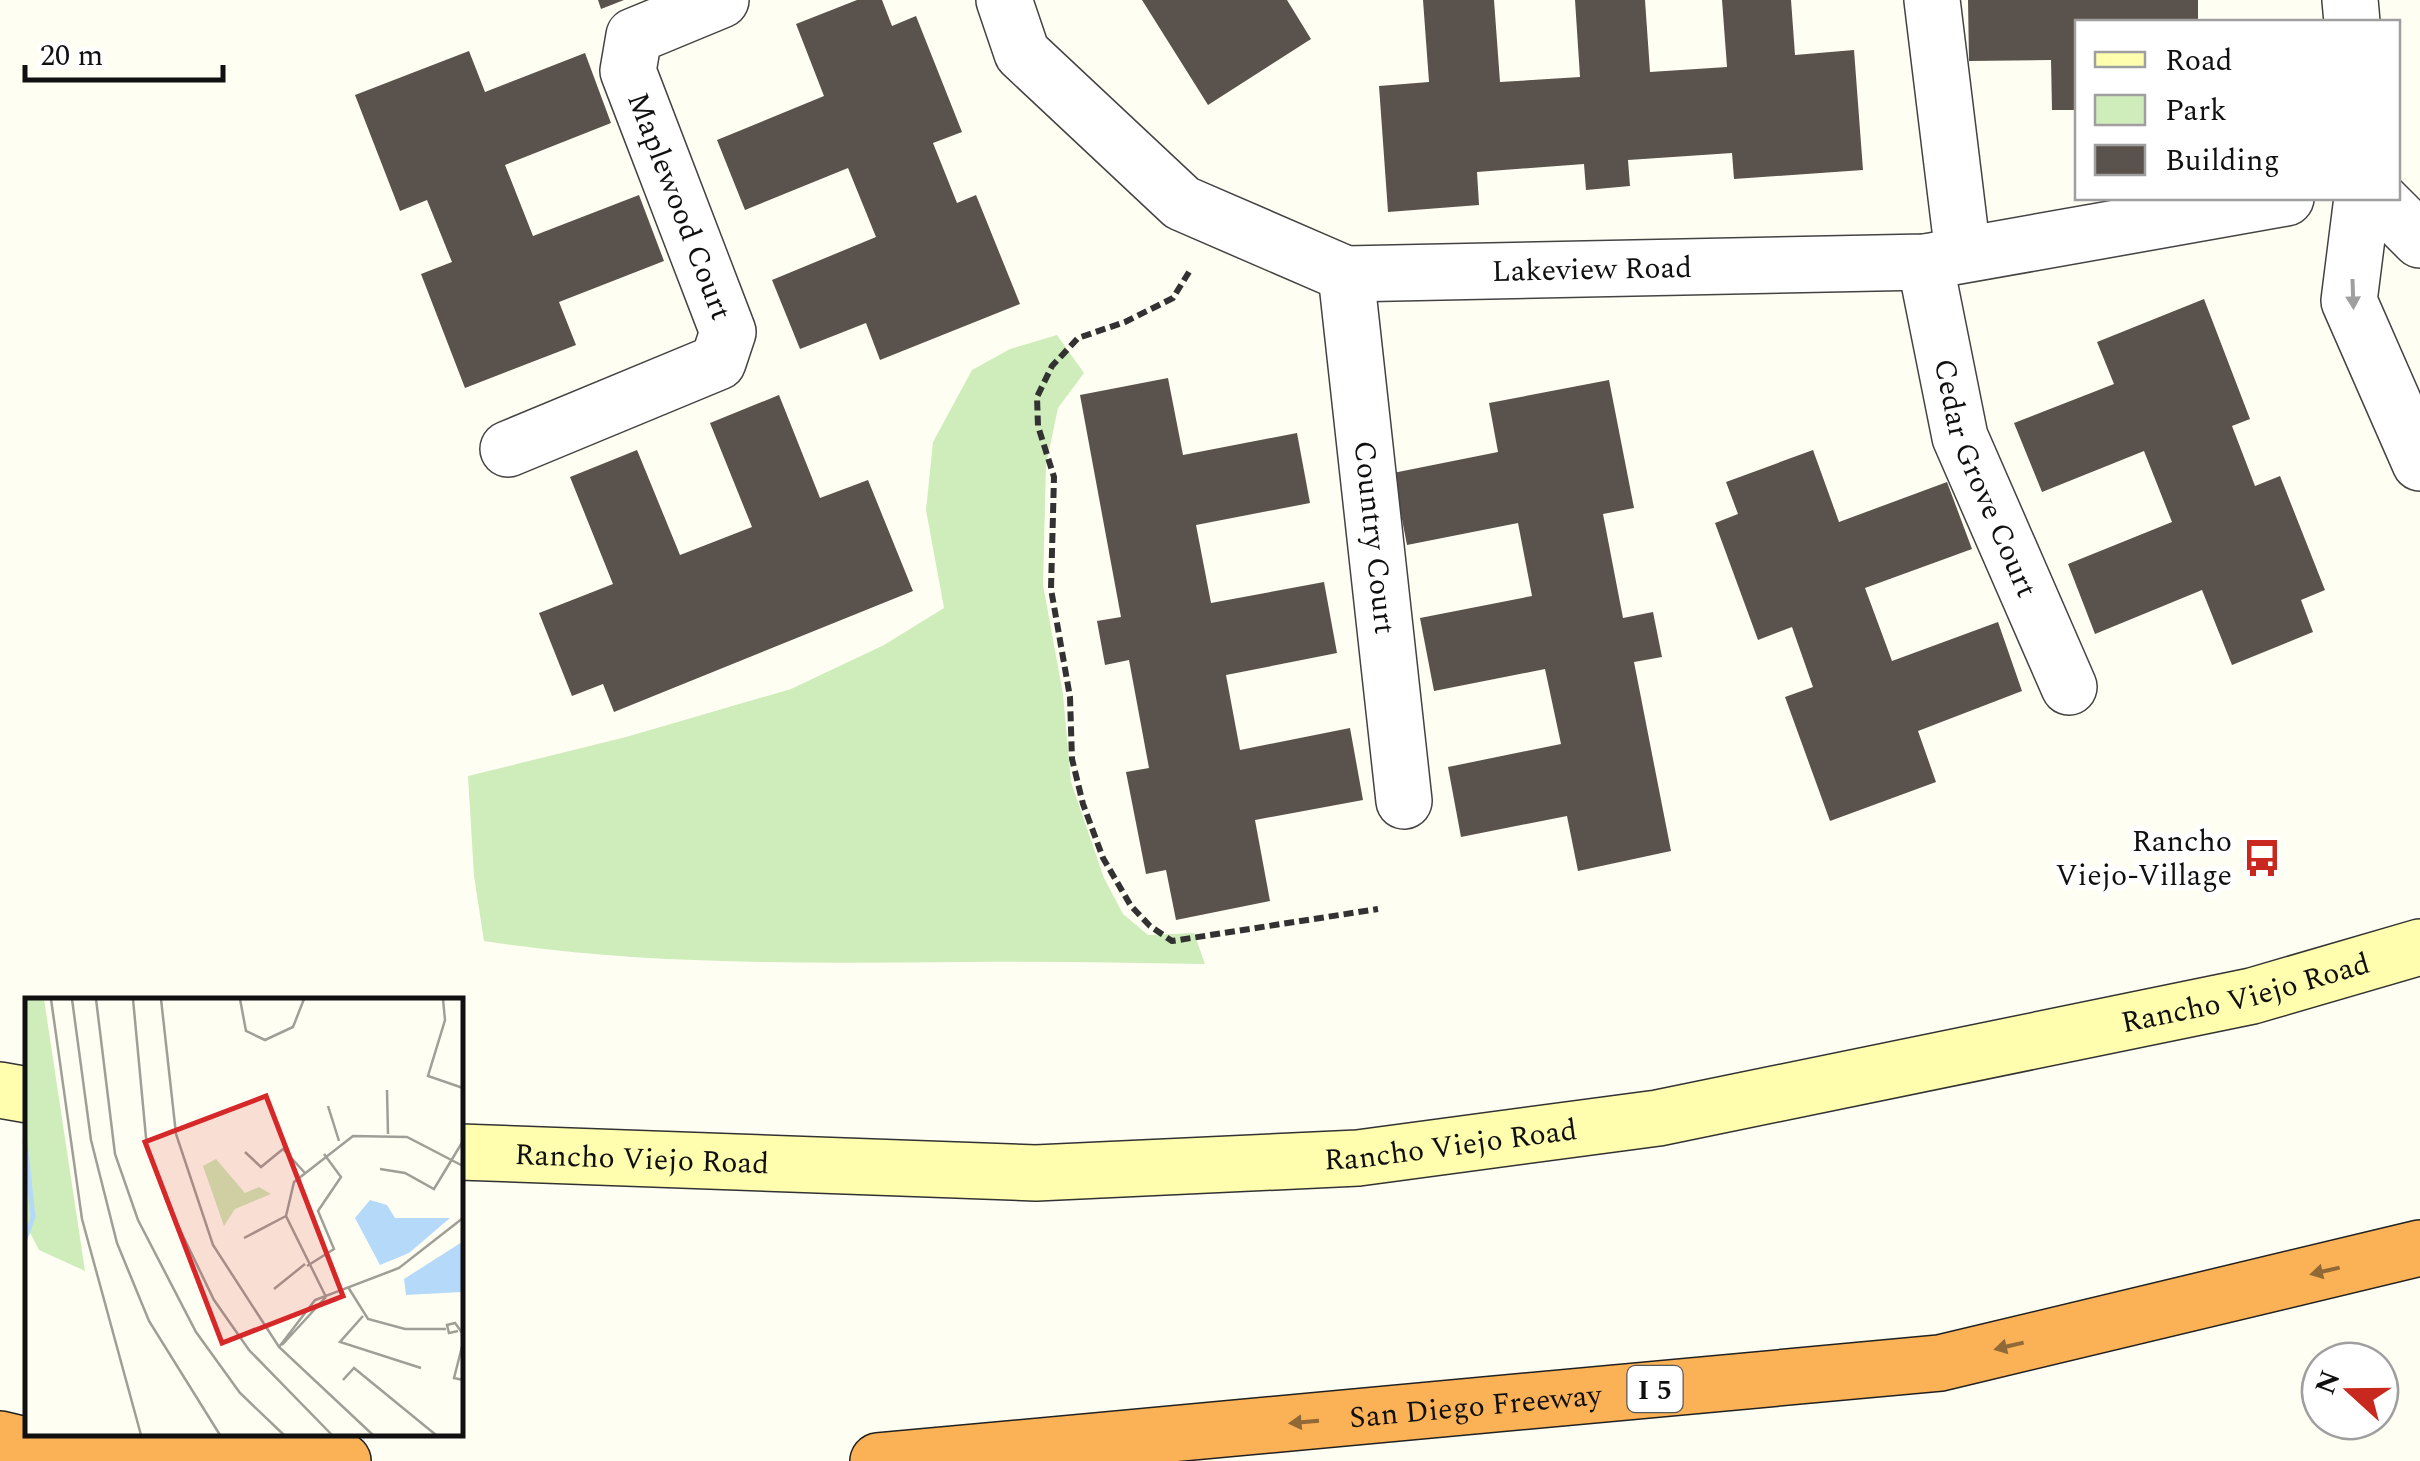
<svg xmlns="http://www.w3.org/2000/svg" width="2420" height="1461" viewBox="0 0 2420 1461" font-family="Spectral,serif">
<rect width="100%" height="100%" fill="#fffef3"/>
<path fill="#cfedba" d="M1057 335 1084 373 1058 408 1046 465 1043 585 1063 694 1071 782 1104 878 1123 914 1148 935 1194 933 1205 964C1126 963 1048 961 969 962 807 963 644 966 484 941L474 876 468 776 626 737 791 689 884 645 944 608 926 510 933 442 972 370 1010 349Z"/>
<path fill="#5a524c" d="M598 0H624L601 9Z
M857 0H882L892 26 916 16 962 132 933 143 957 203 976 195 1020 304 880 360 866 323 800 349 772 280 876 237 848 168 745 210 717 140 824 96 796 24Z
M1142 0H1287L1311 39 1208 105Z
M1423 0H1494L1500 82 1580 77 1575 0H1645L1650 72 1727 67 1722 0H1791L1795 55 1854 50 1863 170 1734 179 1732 153 1628 160 1630 186 1586 190 1584 164 1477 172 1479 205 1388 212 1379 86 1429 82Z
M1968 0H2198V22H2078V110H2052L2051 60 1969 61Z
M469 51 485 92 585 53 611 123 505 165 533 236 639 195 664 261 559 302 576 345 465 388 421 274 452 262 427 200 400 211 355 95Z
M2204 299 2250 419 2232 426 2255 486 2280 476 2325 590 2301 600 2313 632 2232 665 2202 590 2095 634 2068 564 2172 522 2144 451 2042 492 2014 423 2114 384 2097 342Z
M1168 378 1183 455 1297 433 1310 503 1196 525 1211 603 1324 582 1337 653 1226 675 1240 750 1350 728 1363 800 1255 820 1270 901 1176 920 1166 870 1146 874 1126 772 1149 768 1129 660 1105 665 1097 621 1121 617 1080 395Z
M1609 380 1634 508 1603 514 1623 618 1653 612 1662 657 1634 662 1671 851 1578 871 1567 816 1461 837 1448 767 1561 744 1545 669 1434 691 1420 618 1532 596 1518 523 1407 545 1393 473 1498 452 1489 403Z
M779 395 820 498 868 480 913 591 614 712 603 684 572 696 539 613 613 584 570 477 637 450 680 555 752 527 710 423Z
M1813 450 1839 522 1947 482 1972 549 1865 588 1892 661 1998 622 2022 691 1918 731 1936 782 1830 821 1785 697 1813 687 1792 627 1758 640 1715 523 1738 514 1726 482Z"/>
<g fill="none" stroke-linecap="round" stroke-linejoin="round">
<g stroke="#434343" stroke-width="58">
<g id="minor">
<path id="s1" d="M1004 0 1022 53 1182 203 1346 274 1925 262 2286 198"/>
<path d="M1932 0 1963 254"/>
<path id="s2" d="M1925 262 1960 437 2069 687"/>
<path id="s3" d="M1346 274 1404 801"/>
<path d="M508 449 718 362 728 332 628 71 634 36 721 0"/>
</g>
</g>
<g stroke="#434343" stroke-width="58">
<path id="tertiary" d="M2350 0 2352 22
M2362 198 2349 301 2420 463
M2378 198 2420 240"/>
</g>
<g stroke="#323232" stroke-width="58">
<g id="secondary">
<path d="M0 1090 28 1095"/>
<path id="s4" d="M460 1152 1036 1173 1358 1158 1658 1118 2252 996 2420 947"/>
</g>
</g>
<g stroke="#212121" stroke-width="58">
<g id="motorway">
<path d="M0 1439 67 1455 343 1461"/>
<path id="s5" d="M878 1461 1940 1363 2420 1248"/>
</g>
</g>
<path stroke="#323232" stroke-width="6" stroke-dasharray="10 5" stroke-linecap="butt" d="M1189 272 1173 298 1125 322 1078 338 1052 366 1037 397 1038 426 1054 477 1051 589 1070 697 1072 759 1083 804 1103 858 1131 906 1150 926 1172 941 1378 909"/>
<use href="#minor" stroke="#fff" stroke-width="55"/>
<use href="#tertiary" stroke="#fff" stroke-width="55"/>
<use href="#secondary" stroke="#fffeae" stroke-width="55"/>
<use href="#motorway" stroke="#fbb155" stroke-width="55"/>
</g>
<defs><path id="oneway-solid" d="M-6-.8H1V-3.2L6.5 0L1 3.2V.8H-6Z" transform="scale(2.5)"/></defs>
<use fill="#9f9f9f" href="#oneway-solid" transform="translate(2353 294) rotate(88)"/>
<g fill="#916936">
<use href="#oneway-solid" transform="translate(2325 1271) rotate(167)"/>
<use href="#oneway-solid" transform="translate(2009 1346) rotate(167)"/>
<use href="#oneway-solid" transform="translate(1304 1422) rotate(175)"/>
</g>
<defs>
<g id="bus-bare" transform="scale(3)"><path d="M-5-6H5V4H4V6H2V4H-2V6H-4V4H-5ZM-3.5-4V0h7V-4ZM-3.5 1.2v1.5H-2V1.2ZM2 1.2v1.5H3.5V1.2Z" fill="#c9281f" stroke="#fff" stroke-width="2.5" paint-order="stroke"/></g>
</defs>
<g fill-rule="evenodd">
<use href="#bus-bare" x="2262" y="858"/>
</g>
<g text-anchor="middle" stroke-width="10" stroke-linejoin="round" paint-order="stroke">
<rect fill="#fff" stroke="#585858" stroke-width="2.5" x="1627.5" y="1366" width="55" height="46" rx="8"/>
<g font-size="28" font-weight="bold" fill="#101010">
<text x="1655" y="1399">I 5</text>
</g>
<g font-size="30" fill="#101010" stroke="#fff">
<text transform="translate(680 206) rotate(69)" y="10">Maplewood Court</text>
<text dy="10" stroke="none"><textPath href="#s1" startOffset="700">Lakeview Road</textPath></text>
<text dy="10" stroke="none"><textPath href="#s2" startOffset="225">Cedar Grove Court</textPath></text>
<text dy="10" stroke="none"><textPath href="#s3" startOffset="265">Country Court</textPath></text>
<text dy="10" stroke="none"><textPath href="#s4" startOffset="1802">Rancho Viejo Road</textPath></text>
<text dy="10" stroke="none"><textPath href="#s4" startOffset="992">Rancho Viejo Road</textPath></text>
<text dy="10" stroke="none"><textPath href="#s4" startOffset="182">Rancho Viejo Road</textPath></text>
<text dy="10" stroke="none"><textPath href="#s5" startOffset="600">San Diego Freeway</textPath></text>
</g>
<g font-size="30" fill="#101010" stroke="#fff" text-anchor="end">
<text x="2232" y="851">Rancho<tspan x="2232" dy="34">Viejo-Village</tspan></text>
</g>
</g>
<g transform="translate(25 998)">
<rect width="438" height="438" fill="#fffef3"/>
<path d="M0 1H19L60 273 14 252 0 225Z" fill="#cfedba"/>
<path d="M191 161 220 195 234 189 246 196 210 211 199 228 178 168Z" fill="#cfedba"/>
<path d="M345 202 362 207 370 220H425L384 255 355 267 330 220ZM437 244V294L381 297 379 281Z" fill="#b5d9f9"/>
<path fill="none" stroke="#b5d9f9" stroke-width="5" d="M0 143 8 219 0 241"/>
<path fill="none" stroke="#9f9f98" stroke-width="2.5" d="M26 1 57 221 116 437M47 1 66 142 92 245 124 323 195 437M71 1 90 156 113 222 171 334 215 395 259 437M108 1 122 150 144 209 189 302 224 352 307 437M136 1 151 136 188 247 254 349 348 437M215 1 221 33 240 42 268 29 279 1M418 1 420 22 403 78 438 90M362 92 363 136M303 108 314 143M220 154 236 169 258 151 280 175M355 171 380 175 409 191 438 143M219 240 261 218M282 268 309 251 293 213 316 179 299 156M323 289 343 321 380 331H421M249 291 280 266M301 299 261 218 269 184 328 138 382 139 438 168M338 318 315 344 396 370M433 333 424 335 422 327 430 325 438 336M438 345 429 380 438 382M257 347 301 299M254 349 290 302 374 270 438 220M318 382 329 370 411 437"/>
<path fill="#d62828" fill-opacity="0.15" stroke="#d62828" stroke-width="5" d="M241 98 318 298 197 345 120 144Z"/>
<rect width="438" height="438" fill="none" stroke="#101010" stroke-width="5"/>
</g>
<rect x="2075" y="20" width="325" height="180" fill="#ffffff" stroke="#9f9f9f" stroke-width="2.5"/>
<rect x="2095" y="52" width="50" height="15" fill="#fffeae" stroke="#9f9f9f" stroke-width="2.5"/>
<text x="2165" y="70" font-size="30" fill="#101010">Road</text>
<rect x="2095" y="95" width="50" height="30" fill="#cfedba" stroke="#9f9f9f" stroke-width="2.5"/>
<text x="2165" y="120" font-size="30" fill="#101010">Park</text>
<rect x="2095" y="145" width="50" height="30" fill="#5a524c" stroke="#9f9f9f" stroke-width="2.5"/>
<text x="2165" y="170" font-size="30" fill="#101010">Building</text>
<g transform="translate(2350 1391) rotate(291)"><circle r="48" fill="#ffffff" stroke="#9f9f9f" stroke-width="2.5"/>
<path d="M0-8L18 38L0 25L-18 38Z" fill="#c9281f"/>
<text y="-15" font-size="28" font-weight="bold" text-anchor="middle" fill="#101010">N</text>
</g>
<path d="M25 65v15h198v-15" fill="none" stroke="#101010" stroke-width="5"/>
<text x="40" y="65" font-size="30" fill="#101010" stroke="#ffffff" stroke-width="8" paint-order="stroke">20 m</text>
</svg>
